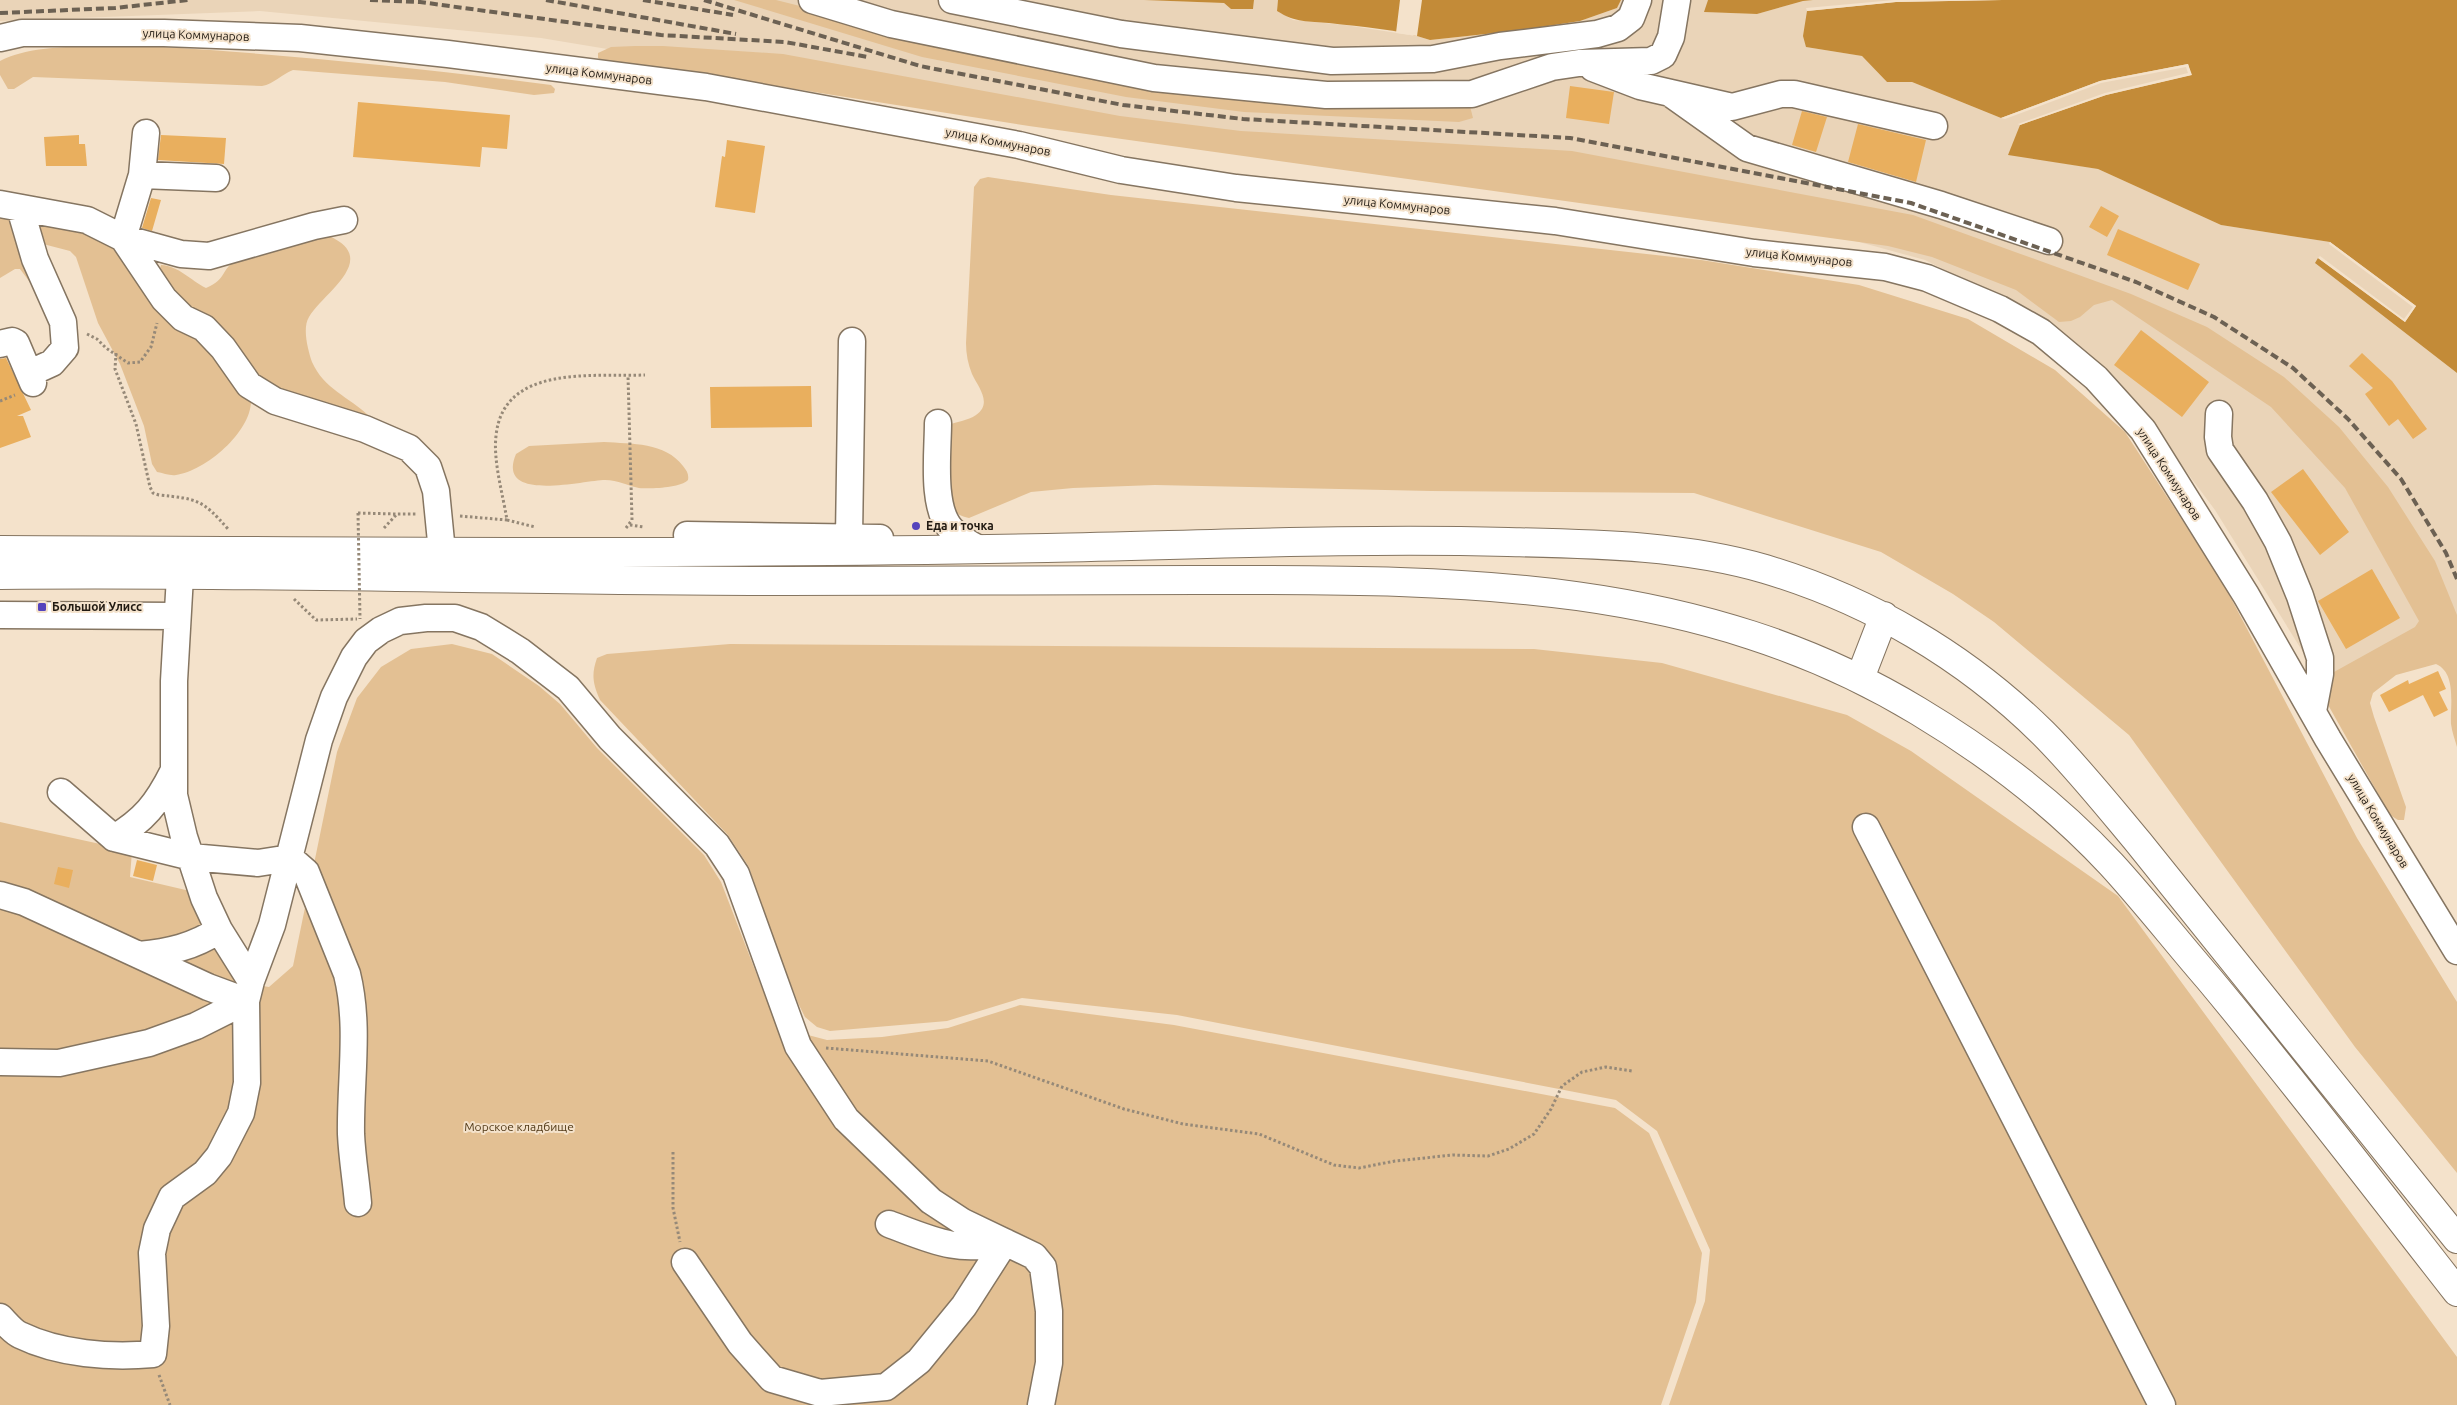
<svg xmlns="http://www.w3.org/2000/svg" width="2457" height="1405" viewBox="0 0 2457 1405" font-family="Ubuntu,sans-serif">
<rect width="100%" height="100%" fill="#f4e2cb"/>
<path fill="#ead4b8" d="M0 0H1144L1224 3 1231 9H1253L1254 0H1278L1277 11 1293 20 1345 25 1417 36 1430 40 1523 30 1580 21 1617 8 1621 0H1708L1705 12 1757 14 1803 1 1813 0H2002L1806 47 1862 56 1887 82H1912L2001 118 2100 81 2188 64 2192 75 2008 154 2098 169 2221 225 2330 242 2416 306 2405 322 2342 277 2315 263 2457 373V644L2324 686 2215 510 2120 383 2048 322 1925 260 1750 212 1148 139 541 38 260 11 0 21Z"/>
<path fill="#e3c093" d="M734 0H776L820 11 887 34 1470 106 1473 118 1459 122 1244 112 1126 97 922 57Z
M635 46H663L783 54 1120 116 1241 131 1572 151 1913 215 2131 294 2207 327 2284 377 2339 427 2388 487 2435 561 2457 615V747C2455 740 2452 732 2451 724 2450 706 2457 673 2436 664L2396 675 2373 693 2370 703 2374 717 2406 807 2404 820H2398L2390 815 2327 703V679L2334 672 2415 627 2419 621 2345 488 2271 407 2112 300 2094 305 2080 317 2071 321 2059 322 2016 290 1932 257 1888 246 1029 126 700 74 604 62 598 58V53L611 47Z
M164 47C293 55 422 68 551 85L555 89 554 93 534 95 445 82 293 70C282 74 274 84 262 86L33 77 14 89H8L0 75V61C40 40 117 48 164 47Z
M988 177 1111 195 1701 260 1859 285 1968 319 2055 370 2125 432 2223 583 2357 838 2457 1002V1173L2355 1047 2129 735 1994 622 1953 594 1881 552 1694 493 1431 491 1155 485 1073 488 1031 492 969 518C958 516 953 511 948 502L947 426C956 421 968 421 976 415 993 403 978 387 972 374 968 364 966 354 966 343L974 187 980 179Z
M0 212 10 216 36 284 32 285 20 269H15L0 278Z
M40 220 104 239 117 245 205 340 251 400C252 431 206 471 176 475 170 476 163 473 157 472L152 464 144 426 120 364 98 323 76 257 70 251 43 244 37 221Z
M329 236C381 259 323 293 309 317 302 328 308 350 312 362 324 389 349 397 369 416L304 401 254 377 188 311 159 272 161 265C179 266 190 280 206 288 228 279 220 269 237 260Z
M604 442C632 444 665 442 683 466 687 471 689 474 688 480 680 488 651 489 639 488 628 486 618 480 605 480 584 480 495 504 516 454L529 446Z
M452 644 492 654 539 686 560 704 597 748 704 855 721 882 772 1014 789 1030 827 1040 882 1037 948 1028 1020 1005 1174 1025 1615 1108 1649 1133 1702 1253 1696 1302 1661 1405H0V822L132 851 130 877 190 891 235 982 269 987 293 966 337 752 357 698 381 667 411 649Z
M730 644 1534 649 1662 663 1847 715 1911 751 2118 896 2457 1357V1405H1669L1705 1301 1710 1250 1657 1131 1616 1100 1177 1015 1022 998 947 1021 830 1031 817 1027 805 1017 798 1003 765 918 749 867 728 835 600 700C593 684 591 675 597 658L607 654Z"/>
<path fill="#c38b38" d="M1144 0H1254L1253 9H1231L1224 3Z
M1278 0H1621L1617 8 1580 21 1523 30 1430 40C1398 29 1362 27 1329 23 1308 21 1296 23 1277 11Z
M1708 0H1813L1803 1 1757 14 1704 12Z
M2002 0H2457V373L2315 263 2318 258 2405 322 2416 306 2330 242 2221 225 2098 169 2008 155 2020 125 2106 95 2191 75 2188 64 2100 81 2001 118 1912 82H1887L1862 56 1806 47 1803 36 1807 11 1896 2Z"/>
<path fill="#f4e2cb" d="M1400 0H1422L1417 36 1396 33Z
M1894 0H2002L1896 2 1807 11 1806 8Z
M2188 64 2192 75 2106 95 2020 125 2018 124 2105 93 2188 73 2186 67 2101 83 2005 119 2001 118 2100 81Z
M2330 242 2416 306 2405 322 2318 258 2320 256 2404 319 2413 307 2329 244Z"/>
<path fill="#e9af5e" d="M1570 86 1614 92 1609 124 1566 118Z
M358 102 510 115 507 149 482 147 480 167 353 157Z
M1802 111 1827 117 1816 152 1792 145Z
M1858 124 1926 140 1916 182 1848 162Z
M79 135V144H85L87 166H46L44 137Z
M161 135 226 138 224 164 158 160Z
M727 140 765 146 755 213 715 207 722 156 725 157Z
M151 198 161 200 152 231 142 228Z
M2101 206 2119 216 2107 237 2089 227Z
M2118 229 2200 264 2188 290 2107 255Z
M2141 330 2209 382 2182 417 2114 365Z
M2362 353 2392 381 2427 429 2413 439 2398 419 2389 426 2365 394 2373 388 2349 366Z
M6 358 31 410 17 416H23L31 437 0 448V359Z
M811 386 812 427 711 428 710 387Z
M2303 469 2349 532 2320 555 2271 492Z
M2372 569 2400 618 2346 649 2318 601Z
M2438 671 2446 689 2439 692 2448 710 2434 717 2423 695 2389 712 2380 695 2408 680 2409 684Z
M137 860 157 865 153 881 133 876Z
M58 867 73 870 69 888 54 884Z"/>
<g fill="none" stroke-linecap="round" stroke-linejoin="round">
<g stroke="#857561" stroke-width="29">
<path id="minor" d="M812 0 891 24 1154 78 1326 95 1472 94 1552 67 1579 63 1651 61 1663 55 1671 37 1677 0
M952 0 1121 34 1332 61 1433 59 1500 46 1597 34 1618 28 1631 18 1638 0
M0 38 22 33H164L300 38 448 54 706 87 1019 145 1121 170 1236 188 1555 221 1754 253 1885 267 1927 278 2000 309 2041 332 2096 378 2143 430 2246 595 2328 739 2457 951
M1593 68 1640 86 1732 107 1781 94H1794L1934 126
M1671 94 1747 148 1941 205 2049 241
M142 175 146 133
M216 178 142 175 123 238 181 254 209 256 314 226 344 220
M0 204 87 220 123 238 164 299 183 318 204 328 223 348 249 385 275 401 365 429 409 448 428 467 436 491 442 552
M20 208 35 259 63 322 65 348 52 363 30 373
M0 344 12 341 16 343 33 383
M2219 414 2218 437 2220 450 2255 501 2278 542 2300 596 2320 658V674L2313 711
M938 423C938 452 931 507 951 529 959 538 969 544 979 549
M687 535 880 538
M849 537 852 341
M180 576 174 681V795L184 837 204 898 219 930 251 981
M0 615 176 616
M61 792 114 838 191 857 258 863 290 858 306 872 347 974C360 1026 350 1081 351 1134 352 1157 356 1180 358 1203
M1866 827 2162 1405
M114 838C144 820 157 804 173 772
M0 895 24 902 208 987 246 1001 251 981 272 925 319 740 334 697 354 657 366 641 381 630 400 621 426 618H455L481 627 520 651 568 688 610 738 717 845 736 874 798 1046 846 1119 931 1201 963 1222 1034 1256 1043 1267 1049 1311V1363L1041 1405
M139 955C169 952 193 947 219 930
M0 1062 59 1063 149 1043 196 1026 246 1001
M685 1262 740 1343 772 1379 820 1393 886 1387 919 1361 964 1306 1005 1242C957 1253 934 1241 889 1224
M0 1317C6 1323 13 1332 20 1335 59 1354 110 1358 153 1354L156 1326 152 1253 157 1229 172 1197 205 1173 219 1156 241 1113 247 1083 246 1001"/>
</g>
<g stroke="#857561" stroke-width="30">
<path id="highway" d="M0 550C349 551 698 555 1047 548 1200 545 1354 538 1508 542 1593 544 1683 545 1765 569 1869 600 1965 656 2043 733 2077 767 2108 806 2139 843L2457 1239
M0 575C261 572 523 581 784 581 922 581 1059 580 1197 580 1448 580 1695 576 1918 711 1988 753 2055 804 2111 864 2145 901 2176 941 2209 979 2294 1081 2375 1187 2457 1292
M1860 678 1884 616"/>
</g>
<path stroke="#968978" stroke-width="3" stroke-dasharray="2.5 2.5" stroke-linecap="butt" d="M87 334 97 339 106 348 128 363 140 362 151 347 157 323
M116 353 115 369 136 424 150 487 153 493 159 495C197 499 202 499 228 529
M0 401 15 395
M358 513 397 514
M460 516 507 520C503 495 493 461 496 436 503 364 593 377 645 375
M507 520 535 527
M630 525 644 527
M384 528 397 514H416
M626 528 632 520 628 376
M294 599 316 620 357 619
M826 1048 988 1061 1124 1109 1183 1124 1259 1134 1334 1165 1359 1168 1395 1161 1453 1155 1488 1156 1509 1149 1534 1134 1551 1109 1562 1086 1582 1072 1606 1067 1632 1071
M673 1152V1208L680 1242
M159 1375 170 1405"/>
<use href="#minor" stroke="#fff" stroke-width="26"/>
<use href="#highway" stroke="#fff" stroke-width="28"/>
<path stroke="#6c6153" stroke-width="4" stroke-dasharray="8 4" stroke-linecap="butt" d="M370 0 420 2 661 35 785 42 868 57
M546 0 736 34
M643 0 733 15
M704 0 920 66 1123 105 1243 119 1570 138 1911 203 2136 282 2214 317 2293 368 2348 419 2401 479 2446 553 2457 579
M0 13 115 8 188 0"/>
<path stroke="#968978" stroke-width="3" stroke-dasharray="2.5 2.5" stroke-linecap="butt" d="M358 513 360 619"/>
</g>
<g fill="#5544bc" stroke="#f4e2cb" stroke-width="2">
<circle cx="916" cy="526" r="5"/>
<rect x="37" y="602" width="10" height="10" rx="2.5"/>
</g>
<g text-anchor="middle" stroke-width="4" stroke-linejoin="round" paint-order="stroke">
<g font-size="12" fill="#211a12" stroke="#f4e2cb">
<text transform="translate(196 35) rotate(2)" y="4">улица Коммунаров</text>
<text transform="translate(599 74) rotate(7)" y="4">улица Коммунаров</text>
<text transform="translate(998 142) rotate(11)" y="4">улица Коммунаров</text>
<text transform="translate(1397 205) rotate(6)" y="4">улица Коммунаров</text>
<text transform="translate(1799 257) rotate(6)" y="4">улица Коммунаров</text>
<text transform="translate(2169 474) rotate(57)" y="4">улица Коммунаров</text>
<text transform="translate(2378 821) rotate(59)" y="4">улица Коммунаров</text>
</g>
<g font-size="12" font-weight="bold" fill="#211a12" stroke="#f4e2cb" text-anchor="start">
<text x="926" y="530">Еда и точка</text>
<text x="52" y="611">Большой Улисс</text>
</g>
<g font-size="12" fill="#513917" stroke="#f4e2cb">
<text x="519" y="1131">Морское кладбище</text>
</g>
</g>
</svg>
